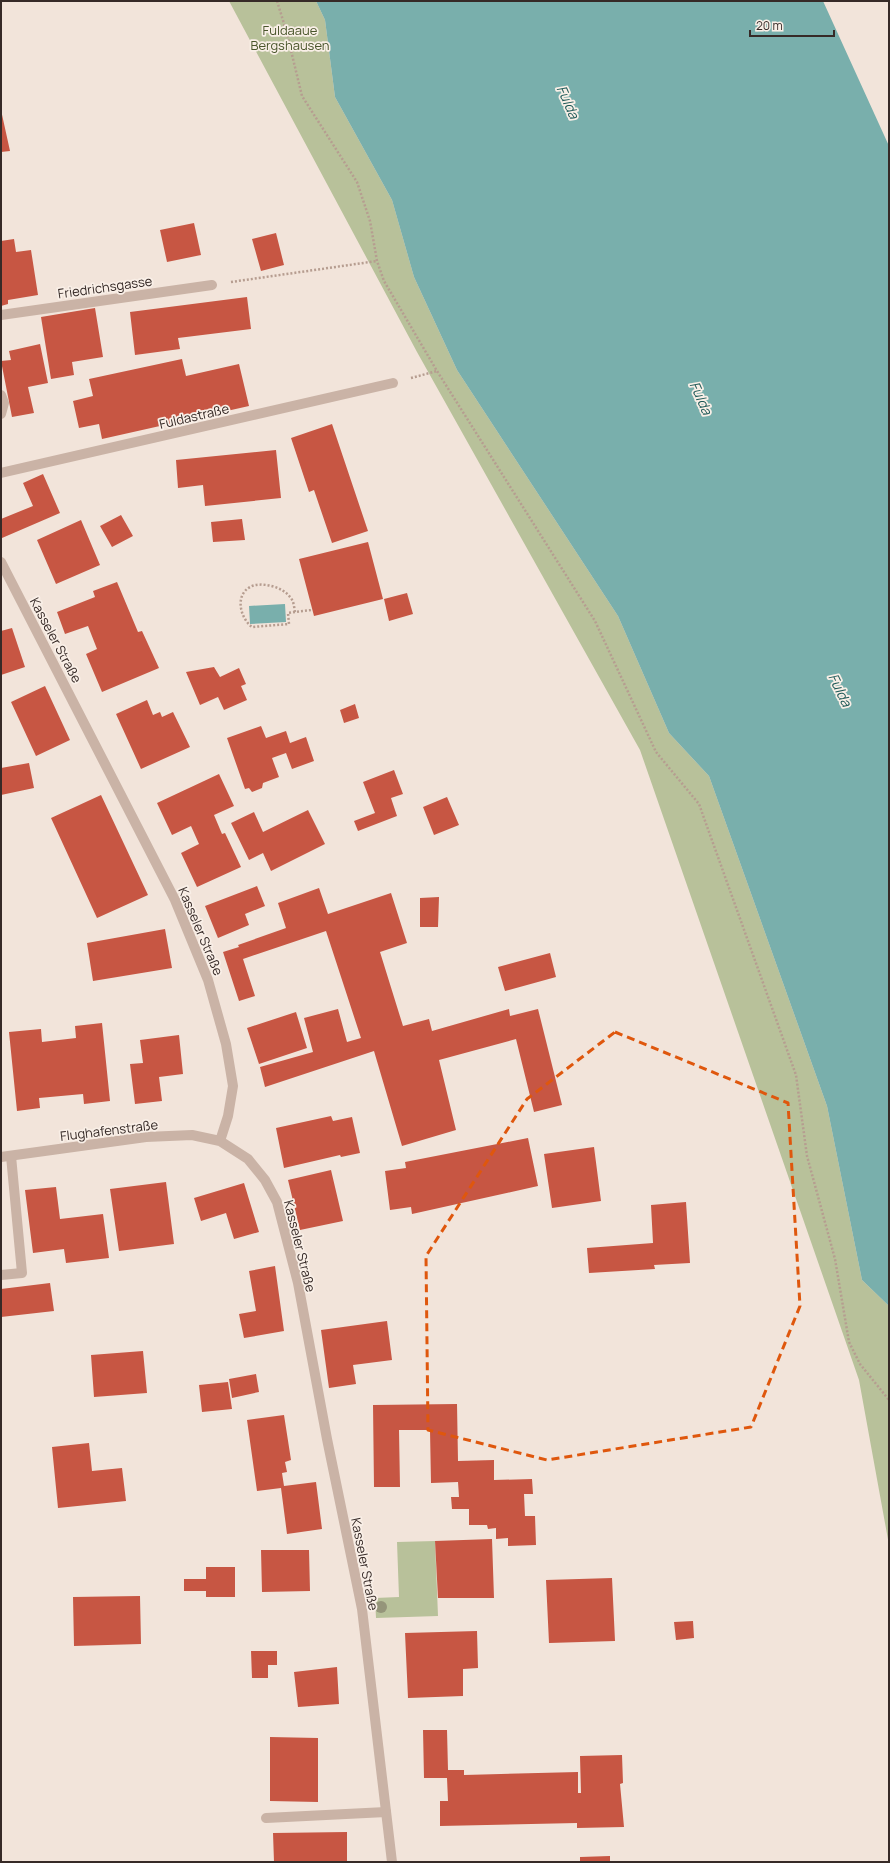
<svg xmlns="http://www.w3.org/2000/svg" width="890" height="1863" viewBox="0 0 890 1863" font-family="Manrope,sans-serif">
<rect width="100%" height="100%" fill="#f2e4da"/>
<path fill="#b8c19a" d="M229 1H316L325 20 335 97 392 200 414 277 457 370 618 616 669 733 709 776 827 1106 862 1280 889 1306V1545L859 1380 640 750 417 352Z
M435 1541 438 1616 376 1618 375 1598 399 1597 397 1542Z"/>
<path fill="#79afac" d="M316 1H823L889 146V1306L862 1280 827 1106 709 776 669 733 618 616 457 370 414 277 392 200 335 97 325 20Z
M285 604 286 622 250 624 249 606Z"/>
<path fill="#c75643" d="M1 110 10 151 1 152Z
M194 223 201 255 167 262 160 230Z
M276 233 284 265 261 271 252 239Z
M14 239 16 252 31 250 38 295 8 300V304L1 306V241Z
M247 297 251 329 178 338 180 349 135 355 130 312Z
M95 308 103 357 72 362 74 375 51 379 41 317Z
M40 344 48 383 28 387 34 413 12 417 1 361 11 360 9 351Z
M182 359 186 376 239 364 249 406 102 439 99 424 79 428 73 401 93 396 89 379Z
M332 424 368 531 332 543 314 490 309 492 291 438Z
M276 450 281 498 205 506 203 485 178 488 176 460Z
M43 474 60 513 2 538 1 519 33 506 23 483Z
M121 515 133 536 112 547 100 526Z
M242 519 245 540 213 542 211 522Z
M81 520 100 565 56 584 37 540Z
M368 542 383 599 314 616 299 559Z
M117 582 138 632 142 631 159 668 102 692 86 654 97 649 88 626 65 634 57 612 95 597 93 591Z
M407 593 413 614 389 621 384 599Z
M12 628 25 667 1 675V631Z
M214 667 220 677 239 668 246 684 241 686 247 700 224 710 218 697 200 705 186 672Z
M45 686 70 740 36 756 11 702Z
M147 700 153 715 160 712 162 717 173 712 190 747 141 769 116 714Z
M355 704 359 718 344 723 340 710Z
M261 726 266 738 286 731 290 743 306 737 314 761 292 769 286 753 272 758 279 777 263 783 262 788 252 792 249 788 245 789 227 738Z
M29 763 34 788 1 795V768Z
M394 770 403 794 391 798 397 816 358 831 354 821 375 813 363 782Z
M219 774 234 806 214 815 222 834 225 833 241 867 197 887 181 853 199 844 191 826 172 835 157 803Z
M101 795 148 895 97 918 51 818Z
M447 797 459 825 434 835 423 807Z
M308 810 325 844 271 871 263 853 249 860 231 823 254 812 263 832Z
M257 886 265 906 245 914 249 925 218 938 205 906Z
M319 888 328 914 391 893 407 943 380 952 403 1026 429 1019 432 1031 509 1009 510 1016 538 1009 562 1105 534 1112 516 1039 439 1060 456 1130 402 1146 374 1051 265 1087 260 1067 313 1052 304 1018 338 1009 347 1042 361 1038 326 931 243 959 255 996 239 1001 223 952 239 947 238 945 286 928 278 903Z
M439 897 438 927H420V898Z
M165 929 172 968 93 981 87 943Z
M550 953 556 977 505 991 498 967Z
M296 1012 307 1048 259 1064 247 1028Z
M102 1023 110 1101 84 1104 83 1094 39 1098 40 1108 17 1111 9 1032 41 1029 42 1042 76 1038 75 1026Z
M179 1035 183 1074 159 1077 162 1101 135 1104 130 1064 143 1063 140 1040Z
M331 1116 333 1121 352 1117 360 1153 341 1157 340 1155 284 1168 276 1128Z
M528 1138 538 1186 412 1214 411 1207 390 1210 385 1171 406 1168 405 1162Z
M594 1147 601 1201 552 1208 544 1154Z
M331 1170 343 1221 300 1230 288 1180Z
M166 1182 174 1244 119 1251 110 1189Z
M244 1183 259 1232 234 1239 226 1213 201 1221 194 1198Z
M56 1187 60 1219 103 1214 109 1258 66 1263 64 1249 33 1253 25 1190Z
M686 1202 690 1263 654 1265 655 1269 589 1273 587 1248 653 1243 651 1205Z
M275 1266 284 1331 244 1338 239 1314 256 1311 249 1271Z
M50 1283 54 1311 1 1317V1289Z
M387 1321 392 1360 353 1365 356 1384 329 1388 321 1330Z
M143 1351 147 1393 94 1397 91 1355Z
M256 1374 259 1392 232 1398 229 1379Z
M228 1382 232 1409 202 1412 199 1385Z
M457 1404 458 1461 494 1460V1480L532 1479 533 1494H524L525 1516H535L536 1545 508 1546V1538L496 1539V1528L488 1529 487 1525H469V1509H452L451 1497H459L458 1482 431 1483 430 1430H399L400 1487H374L373 1405Z
M284 1415 291 1460 285 1462 287 1472 282 1473 284 1486 316 1482 322 1529 287 1534 281 1488 257 1491 247 1420Z
M89 1443 92 1471 122 1468 126 1501 58 1508 52 1447Z
M492 1539 494 1598H438L435 1541Z
M261 1550H309L310 1591 262 1592Z
M206 1567H235V1597H206V1591H184V1579H206Z
M612 1578 615 1641 549 1643 546 1580Z
M140 1596 141 1644 74 1646 73 1597Z
M693 1621 694 1638 676 1640 674 1622Z
M477 1631 478 1668 463 1669V1696L408 1698 405 1633Z
M251 1651H277V1665H268V1678H252Z
M337 1667 339 1704 298 1707 294 1672Z
M423 1730H447L448 1770H464V1775L578 1772V1793H581L580 1756 622 1755 623 1783 620 1784 624 1827 577 1828V1823L440 1826V1801H448L447 1778H424Z
M270 1737 318 1738V1802L270 1801Z
M347 1832V1862H274L273 1833Z
M610 1856V1862H580V1857Z"/>
<g fill="none" stroke-linecap="round" stroke-linejoin="round">
<path stroke="#b69d90" stroke-width="2.5" stroke-dasharray="2 2" stroke-linecap="butt" d="M277 1 286 30 302 96 357 182 370 221 377 261 384 281 437 371 595 621 656 752 699 804 796 1075 807 1156 835 1259 849 1342 860 1364 889 1400
M231 282 377 261
M411 378 437 371
M295 612 288 613 289 624 252 627C241 619 234 596 250 587 261 581 283 587 290 597 294 601 294 607 295 612L312 610"/>
<path stroke="#cab3a6" stroke-width="10" d="M1 395 4 403 1 414
M1 1275 22 1273 11 1156
M266 1818 386 1812"/>
<path stroke="#cab3a6" stroke-width="10" d="M1 315 212 285
M1 473 393 383
M1 562 175 900 208 980 226 1044 233 1086 228 1116 220 1141
M1 1157 146 1137 192 1135 220 1141 248 1159 265 1180 277 1202 298 1283 327 1439 362 1609 392 1862"/>
</g>
<circle fill="#95957a" cx="381" cy="1607" r="6"/>
<path fill="none" stroke="#df570d" stroke-width="3" stroke-dasharray="8 5" stroke-linejoin="round" d="M615 1032 788 1103 800 1306 751 1427 547 1460 428 1430 426 1256 527 1099Z"/>
<g text-anchor="middle" stroke-width="3.5" stroke-linejoin="round" paint-order="stroke">
<g font-size="13" fill="#49552b" stroke="#f9efe7">
<text x="290" y="35">Fuldaaue<tspan x="290" dy="15">Bergshausen</tspan></text>
</g>
<g font-size="13" fill="#362a27" stroke="#f9efe7">
<text transform="translate(105 287) rotate(-8)" y="5">Friedrichsgasse</text>
<text transform="translate(194 416) rotate(-13)" y="5">Fuldastraße</text>
<text transform="translate(56 640) rotate(62)" y="5">Kasseler Straße</text>
<text transform="translate(201 931) rotate(67)" y="5">Kasseler Straße</text>
<text transform="translate(109 1130) rotate(-7)" y="5">Flughafenstraße</text>
<text transform="translate(300 1246) rotate(76)" y="5">Kasseler Straße</text>
<text transform="translate(365 1564) rotate(79)" y="5">Kasseler Straße</text>
</g>
<g font-size="14" font-style="italic" fill="#1c5856" stroke="#f9efe7">
<text transform="translate(568 102) rotate(66)" y="5">Fulda</text>
<text transform="translate(701 398) rotate(66)" y="5">Fulda</text>
<text transform="translate(840 690) rotate(64)" y="5">Fulda</text>
</g>
</g>
<rect width="890" height="1863" fill="none" stroke="#362a27" stroke-width="4"/>
<path d="M750 30v6h84v-6" fill="none" stroke="#362a27" stroke-width="2"/>
<text x="756" y="30" font-size="12" fill="#362a27" stroke="#f9efe7" stroke-width="3" paint-order="stroke">20 m</text>
</svg>
